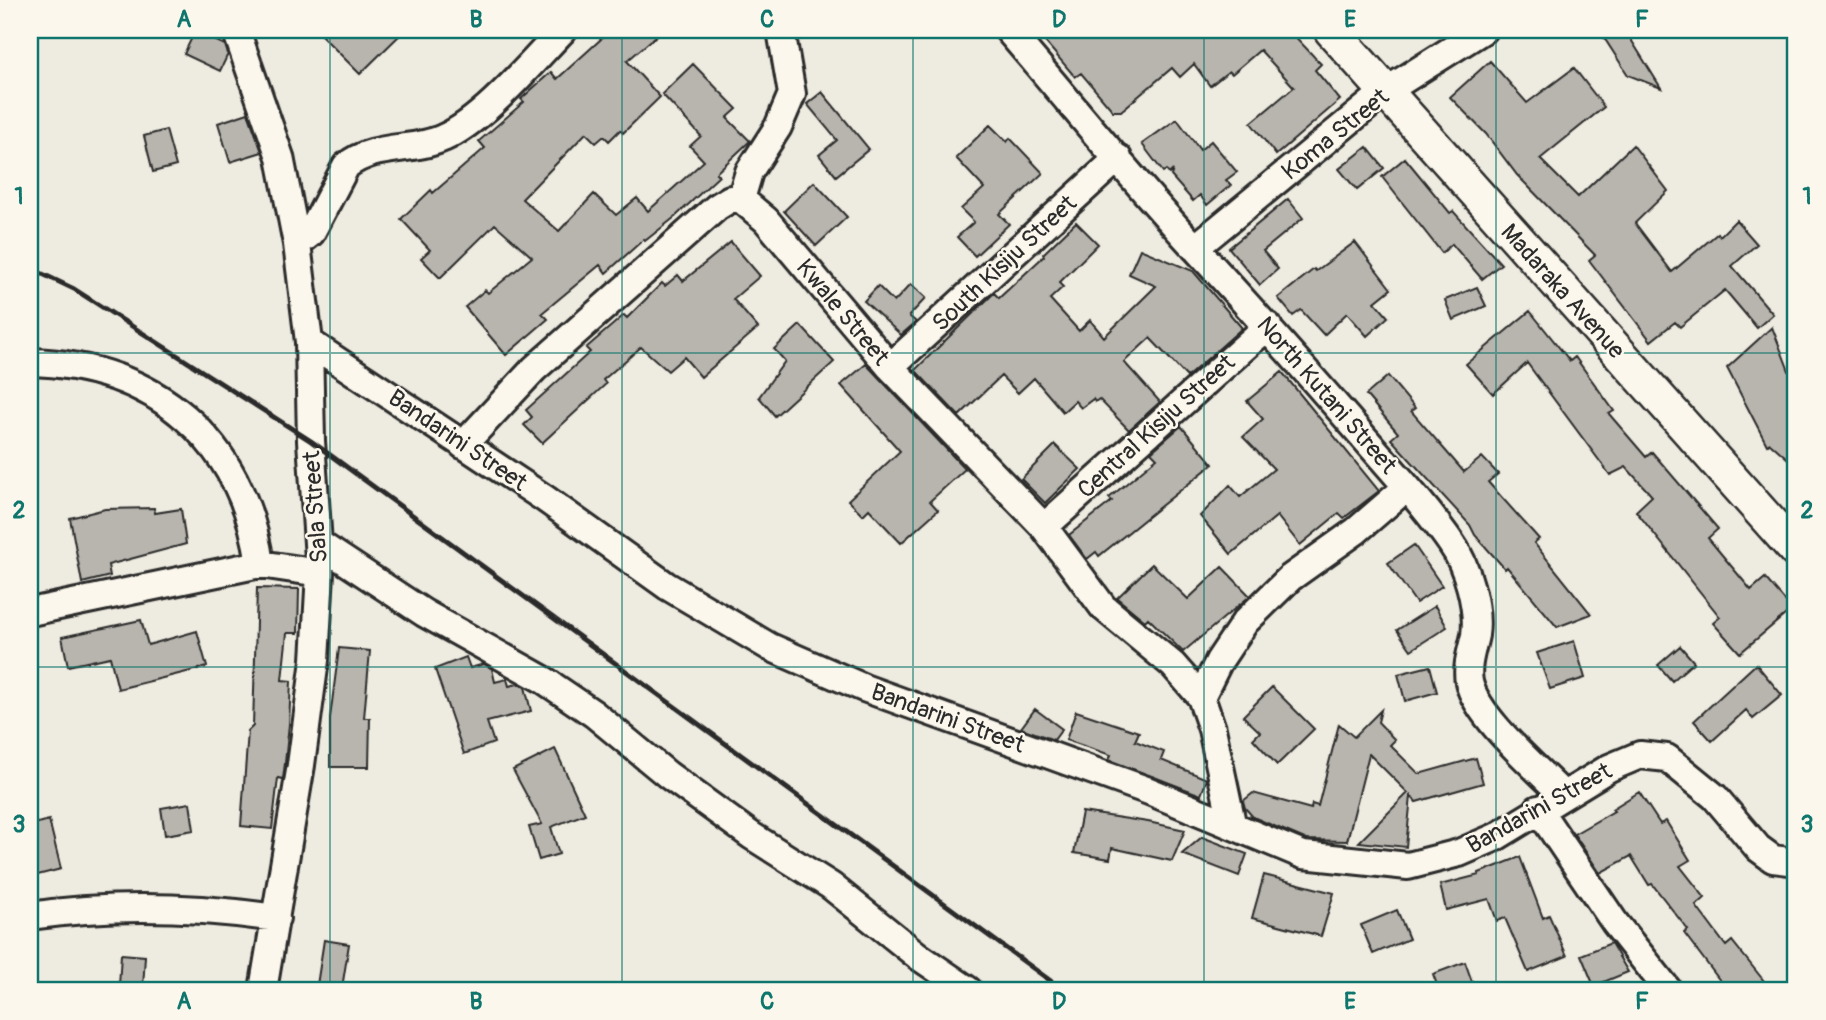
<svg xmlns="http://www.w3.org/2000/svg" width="1826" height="1020" viewBox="0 0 1826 1020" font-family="Pangolin,sans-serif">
<rect width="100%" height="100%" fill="#eeebe0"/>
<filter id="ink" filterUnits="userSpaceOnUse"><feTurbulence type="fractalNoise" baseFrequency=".0143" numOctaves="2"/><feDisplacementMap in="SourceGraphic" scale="14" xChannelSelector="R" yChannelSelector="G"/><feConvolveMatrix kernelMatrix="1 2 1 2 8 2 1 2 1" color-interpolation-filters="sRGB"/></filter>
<g filter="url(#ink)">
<path fill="#b8b5ae" stroke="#2b2b2b" stroke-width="2" d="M316 30H405L360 74Z
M611 30H663L627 61 660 97 623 133 620 130 609 141 604 136 596 143 586 133 522 199 559 231 594 194 616 215 637 198 648 211 704 161 690 146 701 136 662 94 693 64 737 109 727 118 750 141 716 173 719 176 675 217 645 241 644 239 606 273 600 265 542 313 548 319 506 355 465 307 485 290 488 293 532 257 495 224 440 278 421 258 430 250 401 219 431 190 433 193 485 148 479 141 524 102 521 99 551 72 557 79Z
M1035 30H1289L1321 64 1315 70 1340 100 1276 155 1251 123 1294 87 1260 50 1232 74 1229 71 1210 86 1194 64 1180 77 1172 68 1121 111H1113L1081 73 1075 77Z
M1599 30H1625L1661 88 1628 75Z
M195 31 225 45 228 54 220 71 184 54Z
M1490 61 1527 103 1574 68 1604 107 1540 159 1578 197 1633 145 1668 191 1635 223 1672 272 1718 233 1720 236 1736 220 1757 244 1732 266 1773 314 1757 328 1725 290 1680 327 1675 322 1651 341 1589 260 1595 255 1517 175 1486 134 1450 97Z
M822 92 869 149 836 176 819 155 837 140 807 104Z
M248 113 262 152 230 162 218 123Z
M1177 119 1200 150 1211 141 1237 172 1226 180 1231 185 1207 205 1200 195 1193 201 1171 176 1173 170 1169 174 1166 170 1163 172 1142 144Z
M990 125 1007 142 1010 138 1043 173 999 214 1009 224 975 256 957 237 974 222 961 209 984 188 956 158Z
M166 130 176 166 153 172 144 136Z
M1367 147 1384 168 1357 190 1339 169Z
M1405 158 1450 213 1453 211 1501 264 1482 279 1452 244 1442 253 1382 177Z
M814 182 847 217 816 246 784 211Z
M1288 199 1303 218 1263 251 1278 269 1260 285 1229 248Z
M1076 222 1098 244 1059 283 1063 287 1050 299 1079 331 1090 320 1104 337 1156 286 1129 274 1140 249 1193 271 1242 328 1187 377 1150 338 1124 362 1160 402 1129 430 1099 399 1095 402 1093 399 1081 408 1075 401 1063 412 1034 378 1018 393 1001 376 959 416 915 370 994 293 999 298 1044 256 1043 254Z
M731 242 760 276 733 299 758 328 701 377 684 357 668 371 641 347 603 380 606 384 542 443 524 425 532 417 526 410 590 352 586 348 624 315 627 318 662 283 665 286 678 275 683 281Z
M1355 242 1391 289 1375 302 1388 317 1367 336 1347 313 1324 335 1301 310 1293 316 1278 298 1314 269 1316 271Z
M911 284 926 298 909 316 916 322 901 335 864 301 878 286 894 302Z
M1477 287 1486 306 1453 320 1445 300Z
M1530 311 1570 361 1575 357 1614 411 1609 414 1646 457 1652 452 1718 529 1708 538 1751 590 1765 578 1792 609 1740 653 1713 623 1720 617 1636 511 1652 496 1626 467 1610 475 1527 363 1493 394 1466 364Z
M800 325 834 362 775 416 759 397 785 361 774 349Z
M1772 327 1791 376 1796 373V466L1770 443 1767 445 1727 368Z
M866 364 965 469 930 501 938 510 901 543 869 509 863 515 848 500 900 451 841 385Z
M1282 372 1379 491 1344 518 1339 513 1300 545 1277 516 1231 554 1200 516 1230 485 1240 497 1274 469 1243 437 1263 419 1247 401Z
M1388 376 1415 408 1411 411 1464 472 1482 457 1498 474 1488 482 1539 539 1534 543 1591 614 1557 627 1507 567 1505 569 1475 535 1470 525 1391 439 1398 433 1366 395Z
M1181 426 1213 464 1099 556 1096 552 1087 559 1069 535 1112 501 1109 498 1157 458 1151 452Z
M1055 445 1080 469 1045 503 1021 479Z
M154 508 155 513 181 509 186 544 108 565 110 576 82 583 70 518 105 509Z
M1414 545 1442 586 1416 603 1388 563Z
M1152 564 1188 599 1222 567 1250 596 1183 652 1148 618 1145 621 1117 598Z
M257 588 299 589 298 633H287L282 680 291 681 289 724 285 763 283 779 278 778 272 829 241 826 248 731 253 726Z
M1435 606 1447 627 1411 650 1397 630Z
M141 620 148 645 197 631 207 667 118 689 110 657 68 666 62 637Z
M1574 641 1585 678 1550 689 1537 653Z
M1680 646 1694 662 1672 681 1658 665Z
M339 648 370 651 364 718H370L369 767H330V718Z
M466 657 470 668 484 664 492 669 495 682 507 679 509 686 518 684 525 687 531 711 487 722 494 743 464 754 435 669Z
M1756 664 1782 695 1753 719 1746 710 1712 741 1694 721Z
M1430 666 1437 692 1405 701 1398 674Z
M1272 687 1314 729 1277 765 1253 739 1260 732 1243 716Z
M1035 709 1062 729 1054 740 1021 728Z
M1381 710 1378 722 1395 740 1390 745 1419 774 1476 758 1483 783 1416 802 1411 796 1406 847 1359 842 1408 793 1369 754 1347 841 1307 840 1253 817 1245 808 1243 801 1253 793 1311 809 1312 804 1318 806 1339 724 1354 737Z
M1076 711 1139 732 1135 741 1164 752 1161 760 1207 779 1201 795 1109 760 1111 755 1066 740Z
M555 749 585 814 551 827 559 854 539 860 529 827 542 824 513 770Z
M1639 792 1660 824 1666 821 1690 860 1680 866 1705 898 1696 906 1726 946 1732 941 1764 981 1752 990H1727L1684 933 1688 930 1652 884 1649 885 1631 856 1600 873 1574 834 1614 811 1612 809Z
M190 803 194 830 165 835 161 808Z
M1082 812 1148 822 1185 830 1172 861 1112 848 1110 859 1074 853Z
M49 820 61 869 30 877V825Z
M1202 837 1247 854 1239 876 1182 854Z
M1520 857 1543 918 1549 915 1567 956 1528 972 1505 918 1497 921 1489 899 1446 910 1440 885 1479 875V873Z
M1264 875 1334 893 1321 936 1252 918Z
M1397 910 1409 939 1373 954 1361 925Z
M324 940 349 944 342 988 317 985Z
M1611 943 1628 972 1594 986 1581 955Z
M121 954 145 956 143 988 119 986Z
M1465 962 1475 990H1439L1433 974Z"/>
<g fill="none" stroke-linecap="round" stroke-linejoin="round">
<g stroke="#2b2b2b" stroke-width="32">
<path id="minor" d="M236 30 280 157 297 244 309 342 311 441 320 573 315 660 301 765 263 990
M1008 30C1071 103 1132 180 1198 251 1253 311 1307 372 1360 433 1391 469 1424 504 1451 543 1467 565 1479 608 1475 635 1472 650 1466 665 1469 682 1477 718 1537 768 1563 795
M741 199 749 172 778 127 792 94 781 30
M297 244 311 233 346 166C374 143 412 152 443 138 483 121 532 62 563 30
M1195 248 1386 91 1483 30
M309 342 544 498 667 586 770 647 864 688 1149 791 1303 855 1408 866 1459 853 1496 837 1609 768 1640 755 1667 758 1715 797 1758 848 1773 859 1796 862
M30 362C155 365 243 440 260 564
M890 367 1118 158
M463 445 534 369 717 207 730 199H741L766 220 890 367 1044 527 1103 607 1173 665 1201 697
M1044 527 1268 326
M318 543 424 613 544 680 594 714 668 775 752 836 831 886 918 956 968 990
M30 612 260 564 320 573
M1538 809 1615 923 1668 990
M1232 823 1212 729 1201 697 1219 661 1245 622 1290 578 1356 531 1407 487
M30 916C112 904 193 906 276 918"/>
</g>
<g stroke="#2b2b2b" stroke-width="38">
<path id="major" d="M1331 30 1796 551"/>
</g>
<use href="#minor" stroke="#fbf7ec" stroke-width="26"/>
<use href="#major" stroke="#fbf7ec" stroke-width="33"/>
<path stroke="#2b2b2b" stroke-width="5" d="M30 268 74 289 311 441 1063 990"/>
</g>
</g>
<path fill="none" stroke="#0f766e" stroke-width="2" stroke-opacity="0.55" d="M330 30V990M622 30V990M913 30V990M1204 30V990M1496 30V990M30 353H1796M30 667H1796"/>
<g text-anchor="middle" stroke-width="5" stroke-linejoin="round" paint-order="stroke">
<g font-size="24" fill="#2b2b2b" stroke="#fbf7ec">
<text transform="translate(1335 134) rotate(-39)" y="8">Koma Street</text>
<text transform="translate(1004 263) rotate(-43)" y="8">South Kisiju Street</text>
<text transform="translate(1563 291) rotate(48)" y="8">Madaraka Avenue</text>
<text transform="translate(843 312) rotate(50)" y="8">Kwale Street</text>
<text transform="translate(1327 395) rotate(49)" y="8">North Kutani Street</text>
<text transform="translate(1156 426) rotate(-42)" y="8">Central Kisiju Street</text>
<text transform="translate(458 440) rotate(34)" y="8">Bandarini Street</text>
<text transform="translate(315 507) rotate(-94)" y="8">Sala Street</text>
<text transform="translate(948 718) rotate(20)" y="8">Bandarini Street</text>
<text transform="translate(1539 808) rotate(-29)" y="8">Bandarini Street</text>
</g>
</g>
<rect width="1826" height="1020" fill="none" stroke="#fbf7ec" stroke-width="77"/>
<rect x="38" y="38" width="1749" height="944" fill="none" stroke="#0f766e" stroke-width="2.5"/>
<g font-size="23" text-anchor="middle" font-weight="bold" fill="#0f766e">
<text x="184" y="27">A</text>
<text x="476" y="27">B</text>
<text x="767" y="27">C</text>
<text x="1059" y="27">D</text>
<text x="1350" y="27">E</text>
<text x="1642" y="27">F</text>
<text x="19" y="204">1</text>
<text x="1807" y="204">1</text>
<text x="19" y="518">2</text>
<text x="1807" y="518">2</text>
<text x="19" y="832">3</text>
<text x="1807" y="832">3</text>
<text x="184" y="1009">A</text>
<text x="476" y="1009">B</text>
<text x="767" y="1009">C</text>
<text x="1059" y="1009">D</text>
<text x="1350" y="1009">E</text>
<text x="1642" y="1009">F</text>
</g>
</svg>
